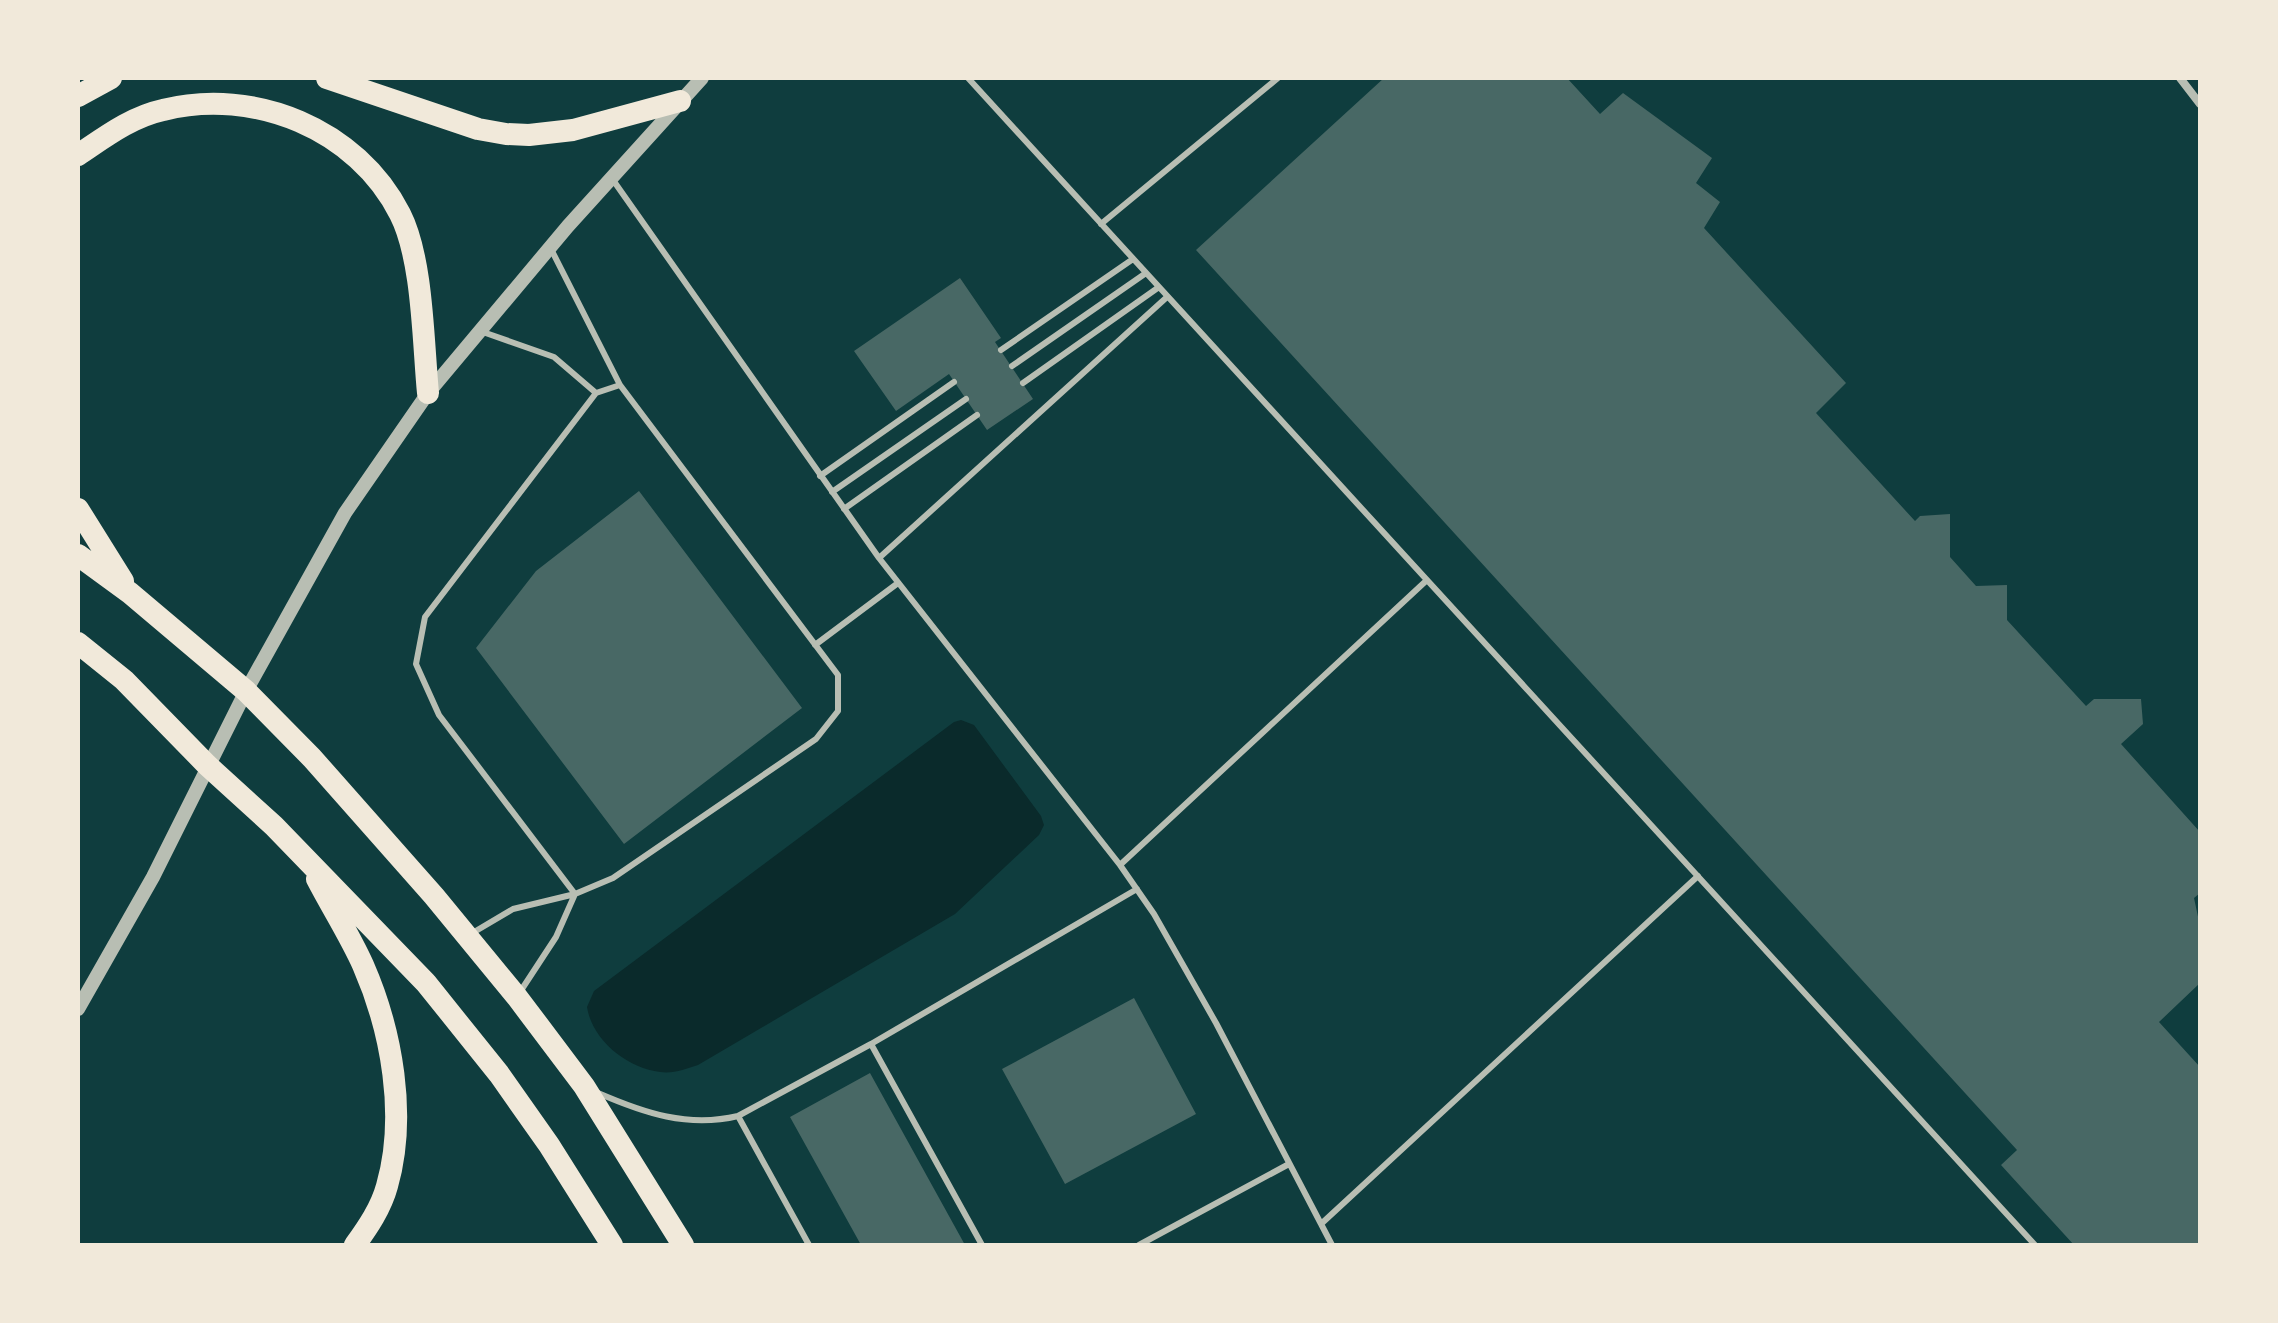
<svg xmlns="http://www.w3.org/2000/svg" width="2278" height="1323" viewBox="0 0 2278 1323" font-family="'Open Sans',sans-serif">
<rect width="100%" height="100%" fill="#0f3d3e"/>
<path fill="#0a2a2b" d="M961 720 974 725 1041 816 1044 825 1039 835 955 914 698 1065C686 1069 673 1074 660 1072 627 1068 592 1040 587 1007L594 991 954 722Z"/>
<path fill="#486865" d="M1384 78H1567L1600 114 1623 93 1712 158 1696 183 1720 202 1704 228 1846 383 1816 413 1915 521 1920 516 1950 514V557L1976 586 2007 585V620L2086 706 2094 699H2141L2143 724 2121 744 2200 832V893L2194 898 2200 926V983L2159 1022 2200 1067V1245H2074L2001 1165 2017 1150 1196 250Z
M960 278 1001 338 995 342 1033 399 987 430 949 374 896 411 854 351Z
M639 491 802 708 624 844 476 648 536 571Z
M1134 998 1196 1114 1065 1184 1002 1069Z
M870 1073 965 1245H861L790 1117Z"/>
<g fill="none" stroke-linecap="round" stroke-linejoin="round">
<path stroke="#b8beb3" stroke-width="6" d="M968 78 2035 1245
M613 180 879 558 1120 865 1154 914 1216 1023 1332 1245
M1101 224 1278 78
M551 249 620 385
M480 331 554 357 596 393
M1001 350 1133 259
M1012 366 1146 273
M1023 383 1159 287
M820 476 954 382
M832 492 966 399
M844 509 977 415
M879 558 1167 297
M815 645 898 583
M1120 865 1427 580
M469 935 513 909 575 894 613 878 816 739 838 711V675L620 385 596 393 425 617 416 664 439 715 575 894
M520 992 556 937 575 894
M871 1044 982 1245
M598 1093C644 1113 688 1128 738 1116L871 1044 1137 889
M738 1116 809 1245
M1321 1224 1698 876
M1139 1245 1289 1164"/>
<path stroke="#b8beb3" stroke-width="8" d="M2180 78 2200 104"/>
<path stroke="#b8beb3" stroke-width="14" d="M78 1009 153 877 246 691 345 513 428 393 568 226 702 78"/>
<path stroke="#f1e9da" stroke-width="22" d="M327 78 478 129 506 134 529 135 573 130 680 101
M78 96 111 78
M78 155C105 137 131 117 163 110 254 87 357 129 400 214 423 259 423 342 428 393
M78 509 123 581
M78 555 130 593 246 691 312 758 434 896 517 997 584 1086 683 1245
M78 643 124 680 207 765 274 826 426 983 499 1074 549 1145 612 1245
M317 879C332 908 350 936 363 965 392 1031 407 1116 387 1186 381 1208 368 1227 355 1245"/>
</g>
<rect width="2278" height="1323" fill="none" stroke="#f1e9da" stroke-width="160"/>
</svg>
